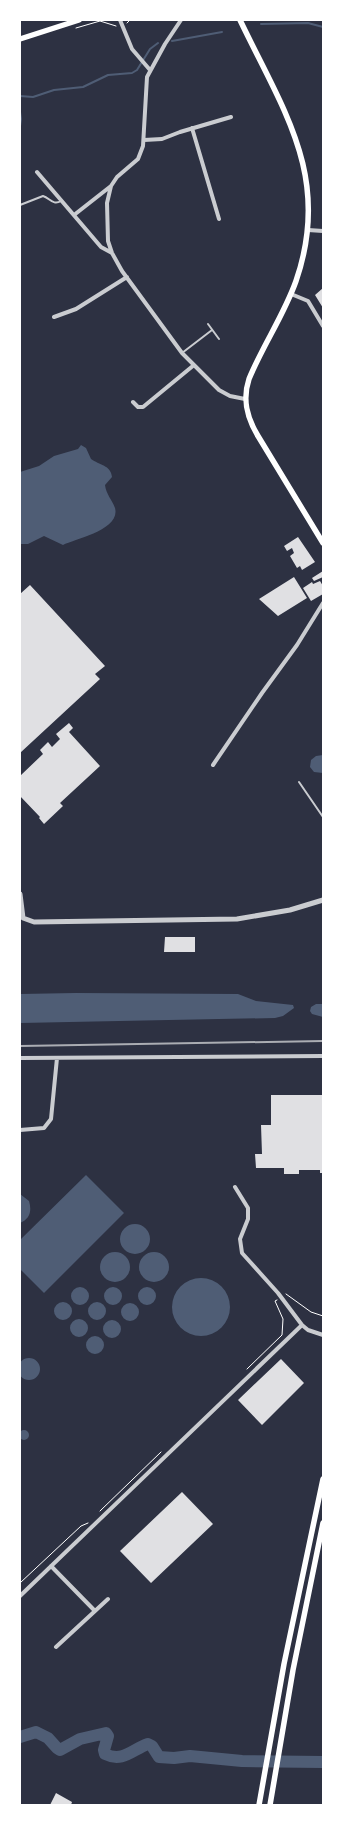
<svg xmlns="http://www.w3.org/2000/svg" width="343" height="1825" viewBox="0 0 343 1825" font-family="Helvetica,sans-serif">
<rect width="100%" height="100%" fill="#2d3142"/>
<path fill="#4f5d75" d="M81 445 86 448 91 459C99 465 111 465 112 477L105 485C106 494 112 500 115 508 121 530 75 539 63 545L44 536 28 544H21L20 472 39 466 54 456 78 449Z
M323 755V773L314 772 310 767 311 760 316 756Z
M76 993 238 994 256 1001 293 1005 294 1008 283 1016 275 1018 20 1023V994Z
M316 1004H323V1017L312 1014 310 1011 311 1007Z
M86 1175 124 1213 44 1293 20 1269V1240Z
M20 1194 29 1201C32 1211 30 1219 20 1223Z
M120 1239a15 15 0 1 1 30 0a15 15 0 1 1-30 0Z
M100 1267a15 15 0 1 1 30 0a15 15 0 1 1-30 0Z
M139 1267a15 15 0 1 1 30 0a15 15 0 1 1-30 0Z
M172 1307a29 29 0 1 1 58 0a29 29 0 1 1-58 0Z
M138 1296a9 9 0 1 1 18 0a9 9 0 1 1-18 0Z
M71 1296a9 9 0 1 1 18 0a9 9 0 1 1-18 0Z
M104 1296a9 9 0 1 1 18 0a9 9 0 1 1-18 0Z
M88 1311a9 9 0 1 1 18 0a9 9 0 1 1-18 0Z
M54 1311a9 9 0 1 1 18 0a9 9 0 1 1-18 0Z
M121 1312a9 9 0 1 1 18 0a9 9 0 1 1-18 0Z
M70 1328a9 9 0 1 1 18 0a9 9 0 1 1-18 0Z
M103 1329a9 9 0 1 1 18 0a9 9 0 1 1-18 0Z
M86 1345a9 9 0 1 1 18 0a9 9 0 1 1-18 0Z
M18 1369a11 11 0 1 1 22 0a11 11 0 1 1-22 0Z
M19 1435a5 5 0 1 1 10 0a5 5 0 1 1-10 0Z"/>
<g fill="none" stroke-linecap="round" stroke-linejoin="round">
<path stroke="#4f5d75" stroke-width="2" d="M261 24 308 23 323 27
M172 41 222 32
M20 96 33 97 54 90 83 87 108 75 132 73 137 70 150 49 158 43
M20 112 21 119 20 126"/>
<path stroke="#4f5d75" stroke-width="12" d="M20 1737 36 1732 48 1738 57 1748 60 1750 80 1739 106 1733 108 1736 104 1750 105 1754C123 1763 133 1749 148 1744L152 1746 159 1757 174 1758 190 1756 242 1761 323 1762"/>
</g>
<path fill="#e0e0e3" d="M323 288V308L315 295Z
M298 537 315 562 302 570 300 566 297 568 290 556 294 553 292 548 287 551 284 546Z
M323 571V577L314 581 312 578Z
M294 577 307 598 278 616 259 599Z
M320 581 323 586V594L311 601 303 588 312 582 313 584Z
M30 585 105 666 95 674 100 679 20 753V594Z
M69 723 73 728 69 732 100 766 60 803 63 806 44 824 39 818 40 817 20 796V776L43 754 40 750 48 742 52 747 60 739 56 734Z
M165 937H195V952H164Z
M271 1095H323V1173H320V1170H299V1174H284V1168H256L255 1154H262L261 1125H271Z
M281 1359 304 1383 262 1425 238 1400Z
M182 1492 213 1524 151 1583 120 1551Z
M56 1793 72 1802 71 1805H50Z"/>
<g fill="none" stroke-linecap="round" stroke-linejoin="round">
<path stroke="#fff" stroke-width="1" d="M127 23 130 20
M76 28 100 21 116 26
M286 1294 311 1312 323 1316
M247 1369 282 1335 283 1319 275 1301 277 1300
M100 1511 161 1452
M20 1583 81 1526 88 1523"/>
<path stroke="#caccd0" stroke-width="2" d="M20 205 43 196C50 198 53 206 61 201
M208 324 219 339
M182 353 212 330
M299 782 323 817"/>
<path stroke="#caccd0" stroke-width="4" d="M120 20 132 49 150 70
M181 20 165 44 147 77 143 146 138 159 117 177 111 186 107 203 108 241 112 253 122 271 182 353 219 390 230 396 245 399
M192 128 219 219
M144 140 162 139 180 132 231 117
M37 172 101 247 112 253
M74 215 111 186
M308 230 323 231
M291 294 308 301 323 326
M54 317 76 309 127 277
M133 402 138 407H143L194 365
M213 765 262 693 297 645 323 603
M20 1058 323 1056
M20 1130 44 1128 51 1119 57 1058
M235 1187 248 1208V1219L240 1239 242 1253 278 1293 302 1325
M51 1566 95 1611
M20 1596 302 1325 308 1330 323 1335
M56 1647 108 1599"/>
<path stroke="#caccd0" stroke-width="5" d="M20 894 23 918 34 922 237 919 290 910 323 900"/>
<path stroke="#fff" stroke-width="5.5" d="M240 20C283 110 332 177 296 281 284 315 263 345 249 379 242 400 247 418 258 436L323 543
M20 39 79 20
M259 1805 284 1664 323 1479
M270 1805 293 1670 323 1523"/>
<path stroke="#abadb3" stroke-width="2" d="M20 1046 323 1041"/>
</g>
<rect width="343" height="1825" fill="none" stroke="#ffffff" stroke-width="42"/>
</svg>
